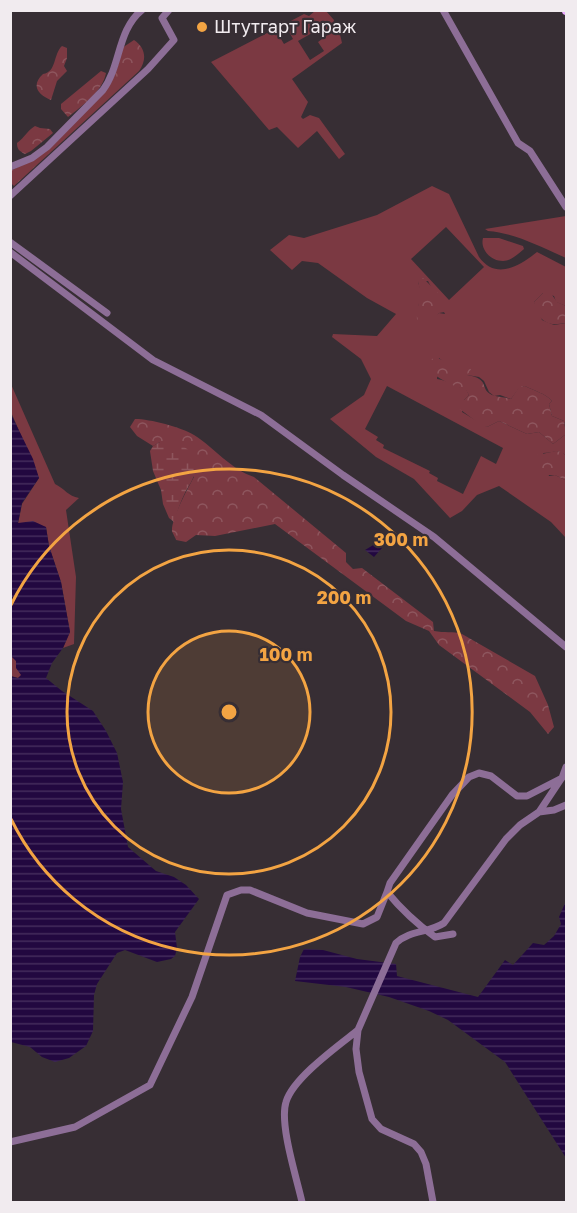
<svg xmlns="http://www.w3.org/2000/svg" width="577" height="1213" viewBox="0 0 577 1213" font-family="'Golos Text',sans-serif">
<defs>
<pattern id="forest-crowns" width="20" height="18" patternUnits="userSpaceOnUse" patternTransform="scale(1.5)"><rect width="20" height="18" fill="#7b3942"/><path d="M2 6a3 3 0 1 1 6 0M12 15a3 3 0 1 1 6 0" fill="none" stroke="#8e565e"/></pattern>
<pattern id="wetland-marsh" width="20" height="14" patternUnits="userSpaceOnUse" patternTransform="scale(1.5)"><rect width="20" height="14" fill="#7b3942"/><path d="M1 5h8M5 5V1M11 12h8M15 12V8" fill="none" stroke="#8e565e"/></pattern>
<pattern id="water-rules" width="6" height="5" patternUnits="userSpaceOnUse" patternTransform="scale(1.5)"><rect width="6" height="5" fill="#220840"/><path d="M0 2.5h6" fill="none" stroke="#432c5c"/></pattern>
</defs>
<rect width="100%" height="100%" fill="#372e34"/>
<path fill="#7b3942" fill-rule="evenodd" d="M315 11H326L334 20 333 25 326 30 320 24 311 30 312 33 298 41 310 60 324 51 318 42 337 28 339 30 342 43 292 79 308 102 301 117 303 119 310 115 319 118 345 154 339 159 317 131 298 148 277 127 269 130 211 62 275 29 284 44 293 39 285 24 304 14 309 16Z
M432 186 449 194 479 257C496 280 518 267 537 252L566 267V306L556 302 554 296 543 293 534 302 542 320 554 325 566 323V430L564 421 552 416 549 404 552 401C545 393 534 391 525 386L519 388 511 399 500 395 494 396 489 392 484 381 479 377 467 375 455 366H449L439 358 437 379C448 380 455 387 466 389L469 395 464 400 462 412 487 427 499 421 527 434 539 432 553 444 566 434V456C559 448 553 453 543 453L549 476 555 475 565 480 566 477V538L551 522 499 486 477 495 462 511 450 518 414 479 376 457 330 419 364 395 371 379 361 359 332 337 333 334 377 336 396 314 367 298 318 263 302 261 292 270 270 250 289 235 304 238 377 215ZM446 227 484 267 449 300 411 259ZM428 281 429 283 445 314 439 313 434 317 418 307 422 294 418 282ZM387 386 503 448 496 464 481 456 463 494 437 481 438 478 429 473 430 471 383 448 384 445 376 440 378 437 365 429Z
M566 216V258C541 247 515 233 488 231L485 229Z
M483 238H499L523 246 524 249C518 254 511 261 503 261 490 261 480 249 483 238Z
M10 382 55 484C65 489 68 496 79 498L66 510 76 577 74 644 63 648 70 632 61 582 49 546 46 527 18 524 22 504 39 478 11 412Z
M10 655 17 661 22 675 18 678 11 676Z"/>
<path fill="url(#forest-crowns)" d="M134 40C146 48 147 60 139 71L14 186 11 183 12 170 31 161 105 92C115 78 119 65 122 48Z
M62 46 67 48V58L64 66 67 71 57 81 51 100C39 95 30 86 43 74 57 72 53 54 62 46Z
M101 71 106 73C103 91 82 106 68 117L61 109V104Z
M35 126 40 128 50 129 53 133 31 151 25 154C19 151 17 149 17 143 25 137 28 130 35 126Z
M423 278 450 305V311L439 313 429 325 422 324 417 320C416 305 423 298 418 282Z
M550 292 557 302 566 306V323C562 323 556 325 552 324 541 322 535 313 534 302L543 293Z
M433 358C450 358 445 372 465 359L471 370 467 375C491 379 479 389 492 395 498 397 505 397 511 399L519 387 525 386C534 391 545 393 552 401L549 404 552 416 564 421 566 434 553 444 539 432 527 434 499 421 487 427 481 425 457 407 459 401 464 400 469 395 466 390C453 386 438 379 428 369L429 363Z
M135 419C150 419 181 427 194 435 215 448 230 469 254 477L346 553V562L353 569 362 568 433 622 434 631C444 633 453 631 462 634L535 676 548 705 554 727 548 734 530 712 439 645 429 631 406 621 275 524 215 536 196 535 186 542 176 540C176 539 172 532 172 531 171 519 188 488 194 477L160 442 153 446 137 436 130 427Z
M556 451 562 452 566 456 565 480 555 475H542L536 472 533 467V460L537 455Z"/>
<path fill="url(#wetland-marsh)" d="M160 442C181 441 205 453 193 478 191 484 186 489 184 495 180 503 177 513 174 522L169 518 163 504 161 490 153 471 150 451 153 446Z"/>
<path fill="url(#water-rules)" d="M10 412 33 459 39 478 22 503 18 523 33 521 46 527 49 546 61 582 70 632 63 648 52 663 46 678 62 691 93 711 106 731 117 753 123 782 121 809 128 847 156 871 174 877 186 885 199 899 175 932 177 948 175 956 171 959 157 962 125 950 117 953 97 984 94 995 93 1031 86 1046 69 1058 55 1062 42 1057 30 1047 11 1042 10 676 18 678 21 675 16 668V661L10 655Z
M375 544H380L382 548 374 557 365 550Z
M566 901V1158L505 1062 448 1020 429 1011 389 997 346 987 295 981 300 957 304 949 323 950 357 959 396 964 397 976 478 997 505 960 513 965 533 943 544 945 554 936 561 924 559 917Z"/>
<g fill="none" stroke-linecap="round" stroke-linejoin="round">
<path stroke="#8d6e97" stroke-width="7" d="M443 10 518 143 530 151 566 207
M10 167 32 158 47 147 103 90C121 66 117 30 142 10
M10 196 148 69 174 40 162 18 169 10
M10 242 107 313
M10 252 153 360 261 415 343 475 434 537 566 647
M539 812 561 779
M453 934 435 937C417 924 401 909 387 892L390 883 452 795 469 777 479 773 491 776 517 796H527L562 778 566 767
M10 1142 75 1127 150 1085 192 997 227 895 241 890H250L307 913 363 924 377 917 387 892
M302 1202C297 1179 279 1124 286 1102 293 1078 338 1046 358 1030
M433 1202 426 1164 421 1152 414 1144 381 1129 372 1119 359 1072 356 1049 358 1030 396 943C410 930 429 933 444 923L506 839 520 825 539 812 554 810 566 805"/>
<path stroke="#eaa9ff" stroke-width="8" d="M566 10V11"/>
</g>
<circle cx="229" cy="712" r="81" fill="#f3a443" fill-opacity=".12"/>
<g fill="none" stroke="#f3a443" stroke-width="3">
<circle cx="229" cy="712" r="81"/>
<circle cx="229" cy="712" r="162"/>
<path d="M11 605A243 243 0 1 1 11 819"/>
</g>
<circle fill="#f3a443" stroke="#372e34" stroke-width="2" cx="202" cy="27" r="6"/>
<g text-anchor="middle" stroke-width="4.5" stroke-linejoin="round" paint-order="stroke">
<g font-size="18" fill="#f1ebef" stroke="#372e34" text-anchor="start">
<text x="214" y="33">Штутгарт Гараж</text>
</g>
</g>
<circle cx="229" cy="712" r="9" fill="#f3a443" stroke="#372e34" stroke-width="3"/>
<g font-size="18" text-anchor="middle" font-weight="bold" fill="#f3a443" stroke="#372e34" stroke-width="4.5" stroke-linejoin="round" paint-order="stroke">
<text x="401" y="546">300 m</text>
<text x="344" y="604">200 m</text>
<text x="286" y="661">100 m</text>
</g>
<rect width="577" height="1213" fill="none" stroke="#f1ebef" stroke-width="24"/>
</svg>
